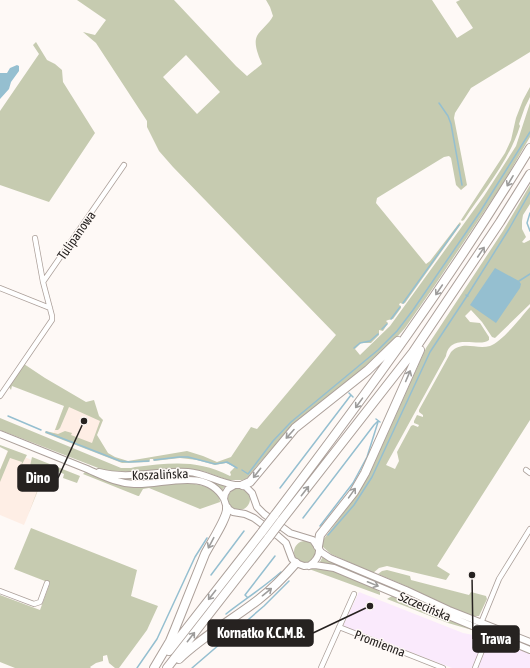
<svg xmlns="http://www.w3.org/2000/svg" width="530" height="668" viewBox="0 0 530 668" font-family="'Asap Condensed',sans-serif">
<rect width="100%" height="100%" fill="#fef9f6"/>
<path fill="#feeee5" d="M65 404 103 420 91 449 53 434Z
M8 450 48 467 24 525 0 515V470Z"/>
<path fill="#faeafc" d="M359 592 463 633 494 639 530 654V668H452L343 626Z"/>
<path fill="#c6cbb0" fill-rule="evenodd" d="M77 0H174L236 66 247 76 262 64C259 57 253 44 257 36 260 30 269 24 273 16L270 7 266 0H432L457 38 473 28 456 2 460 0H530V52L471 88 455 113 454 118 467 185 461 190 456 185 451 158 449 156 444 157 377 198 376 203 426 264 430 261 460 222 461 224 405 303 403 304 400 303 399 305 401 306V308L393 319 388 320 386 321 388 323 383 331 379 330V335L371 343H361L355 349 360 355 390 326 484 196 516 146 530 103V137L502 185 433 288 405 328 384 352 286 432 246 479 242 480H228L203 471 181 468 133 472 106 471 0 430V418L121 468H131L135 467C170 463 197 459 230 476L231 475 230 472 235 467 226 463 215 465 197 460 180 458 154 461 153 459H150L149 462 122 463 45 433 46 431 58 434 65 431 72 433 71 435 92 443 100 421 69 407 60 428 58 430H55L64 406 12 386 11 390 9 387 24 364 45 378 86 402 94 400 99 416 103 420 97 435 108 453 115 457 128 461 187 451 203 456 217 462 231 457 251 427 257 429 336 335 173 167 159 151 147 127V121L96 43 83 32 95 35 106 20ZM186 55 220 92 197 114 163 77Z
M36 42 47 60 55 64 62 70 63 82 95 133 49 202 0 185V111L39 54 33 45Z
M530 87V97L525 107 519 124 520 126C509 161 484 190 464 220L462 221 461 220 505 153 511 140 516 118 523 100Z
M530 185V204L523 215 522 221V229L526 237 522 242 524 243 530 240V304L495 338 492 337 482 322 471 310 465 316 470 322 480 323 489 337V340C480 348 450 332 446 356L386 465 395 469 399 461 397 452 411 426 413 425 418 427 419 425 414 423V421L417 415 423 417V415L419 412V410L451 352C463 340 476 350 490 346 502 342 521 317 530 307V420L437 566 450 574 446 580 387 566 379 568 373 573 331 554 323 547V540L356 496 369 475 426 348 503 231Z
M0 445 27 455 21 466 22 462 10 458 0 482V470L8 451 0 447Z
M32 457 80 476 77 483 63 478 64 474 47 467 28 515 39 486 36 484 42 474H40L41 470 30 466Z
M85 472 119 484 186 483C197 484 220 487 220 502L200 509 149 488 143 489 139 496H138L83 474Z
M186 475 200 477 225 486 222 491 216 486 195 478 175 477 148 482H131L110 477Z
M228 499a11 11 0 1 1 22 0a11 11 0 1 1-22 0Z
M31 528 137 570 131 596 158 606 147 630 119 668H115L109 663 107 655 103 656V661L96 663 90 667 91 668H15L0 662V595L40 610 50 583 14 569Z
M294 552a11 11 0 1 1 22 0a11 11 0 1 1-22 0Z
M323 556 336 564 418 599 419 601 335 566 320 562Z
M316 568 332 571 374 588 380 592V595L309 569Z
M387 570 410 576 411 580 469 595 471 592 486 596 487 599 479 616H473L436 601 406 586 378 574 382 571Z
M392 596 472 629V630L448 623 387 599Z"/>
<path fill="#95bfd0" d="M17 65 19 66V71L11 82 9 89 0 99V73H7L10 68Z
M495 268 519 281 521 284 520 288 496 323 470 305Z"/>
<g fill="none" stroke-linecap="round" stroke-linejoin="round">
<path stroke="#95bfd0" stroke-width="1.5" d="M439 103 448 116 451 124 462 185
M530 213 527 223 530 231
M519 281 530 274
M468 296H467L509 229 530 192
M403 303 459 225
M391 319 400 307
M382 329 387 324
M354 348 360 343 370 341 378 334
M349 393 353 397
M8 416 41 430
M376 419 380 422
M46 432 120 461 129 462 149 461
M154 460 179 457H188L215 464 227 462 237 468
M242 470 248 474 273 441 291 422 378 350 397 331 413 310 480 212 530 132
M280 488 351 395
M303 518 374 425 378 421
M320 526 353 483 367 457 378 422
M328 535 354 505 372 477 430 352 467 296 466 295
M211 575 244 531
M247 597 245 595 275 556
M226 614C244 600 264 587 281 572
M137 668 157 639 195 557 207 538
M192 668 264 606 289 581"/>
<g stroke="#aca09a" stroke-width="6">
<path id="street" d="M35 238 43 282
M0 288 50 308
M0 396 52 320V316L43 282 124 165
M526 470 530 473
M0 591 34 604 40 602 47 583
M481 623 499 579 530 529
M339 627 443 668
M321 668 354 594
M475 668 489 633"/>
</g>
<g stroke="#aca09a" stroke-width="8">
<path id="secondary" d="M0 434C27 445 55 456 82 467 100 474 114 483 134 484 162 486 206 466 224 499
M99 472C129 480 158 470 188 472 205 473 219 483 235 485
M309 566C316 561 320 556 319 548
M530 642 449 610 406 590 330 558 321 552 313 540 290 533 264 514 257 507 252 493 246 487 240 485H235L228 489 225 494 224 499 227 508 233 512 245 514 254 518 278 536 286 543 292 559 296 563 304 566 315 565 334 568 530 650"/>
</g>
<g stroke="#aca09a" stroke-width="10">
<path id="highway" d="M243 485 250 482 295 428 368 370 398 341
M274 516C365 396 452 277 530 148
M281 521 413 352 500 222 530 174
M318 546 320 535 354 492 365 473 420 350
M169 651 262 532
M179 659C203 636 232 620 258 600 272 589 284 577 296 563
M154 668 170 641 175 629 205 554C210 544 228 517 227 508
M167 668 269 537"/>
</g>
<use href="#street" stroke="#fff" stroke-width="4.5"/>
<use href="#secondary" stroke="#fff" stroke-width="6"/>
<use href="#highway" stroke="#fff" stroke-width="8"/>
<g stroke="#aca09a" stroke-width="10" stroke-linecap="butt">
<path id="highway-bridge" d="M262 532 274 516
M269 537 281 521"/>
</g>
<use href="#highway-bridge" stroke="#fff" stroke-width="8"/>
</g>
<defs><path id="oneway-shaft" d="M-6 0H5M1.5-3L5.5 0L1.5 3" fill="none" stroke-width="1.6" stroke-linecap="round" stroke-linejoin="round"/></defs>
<g stroke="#9d9c9b">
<use href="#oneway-shaft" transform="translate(510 181) rotate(120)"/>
<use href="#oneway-shaft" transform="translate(481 252) rotate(-56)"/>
<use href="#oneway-shaft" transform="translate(439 290) rotate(124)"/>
<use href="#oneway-shaft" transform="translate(408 376) rotate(-67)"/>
<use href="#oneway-shaft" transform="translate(359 403) rotate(126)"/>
<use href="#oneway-shaft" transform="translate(290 434) rotate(132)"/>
<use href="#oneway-shaft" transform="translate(257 473) rotate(128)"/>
<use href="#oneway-shaft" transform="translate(305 491) rotate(-52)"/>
<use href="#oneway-shaft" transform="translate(352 493) rotate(-55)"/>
<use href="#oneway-shaft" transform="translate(211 543) rotate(118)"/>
<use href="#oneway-shaft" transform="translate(373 584) rotate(22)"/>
<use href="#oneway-shaft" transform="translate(267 592) rotate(-39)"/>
<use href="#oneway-shaft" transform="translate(212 595) rotate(128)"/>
<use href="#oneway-shaft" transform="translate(191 637) rotate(-52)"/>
</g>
<g text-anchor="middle" stroke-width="3" stroke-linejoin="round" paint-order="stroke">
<g font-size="13" fill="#262220" stroke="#fef9f6">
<text transform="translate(76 235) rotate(-55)" y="5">Tulipanowa</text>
<text transform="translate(160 474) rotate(-2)" y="5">Koszalińska</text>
<text transform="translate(425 606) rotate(23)" y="5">Szczecińska</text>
<text transform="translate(380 643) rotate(21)" y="5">Promienna</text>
</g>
</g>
<path fill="none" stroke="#262220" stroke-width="1.5" d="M84 421L58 478M370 606L313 633M472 575L473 639"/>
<g fill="#262220" stroke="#fef9f6" stroke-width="1.5">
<circle cx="84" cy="421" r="4"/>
<circle cx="370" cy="606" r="4"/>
<circle cx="472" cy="575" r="4"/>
</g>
<g fill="#262220" stroke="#262220" stroke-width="1.5">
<rect x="18" y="465" width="40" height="26" rx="4"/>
<rect x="208" y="620" width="105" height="26" rx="4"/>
<rect x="473" y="626" width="46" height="26" rx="4"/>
</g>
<g font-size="14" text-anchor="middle" font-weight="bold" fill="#fff">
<text x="38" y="483">Dino</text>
<text x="261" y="638">Kornatko K.C.M.B.</text>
<text x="496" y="644">Trawa</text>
</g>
</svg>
